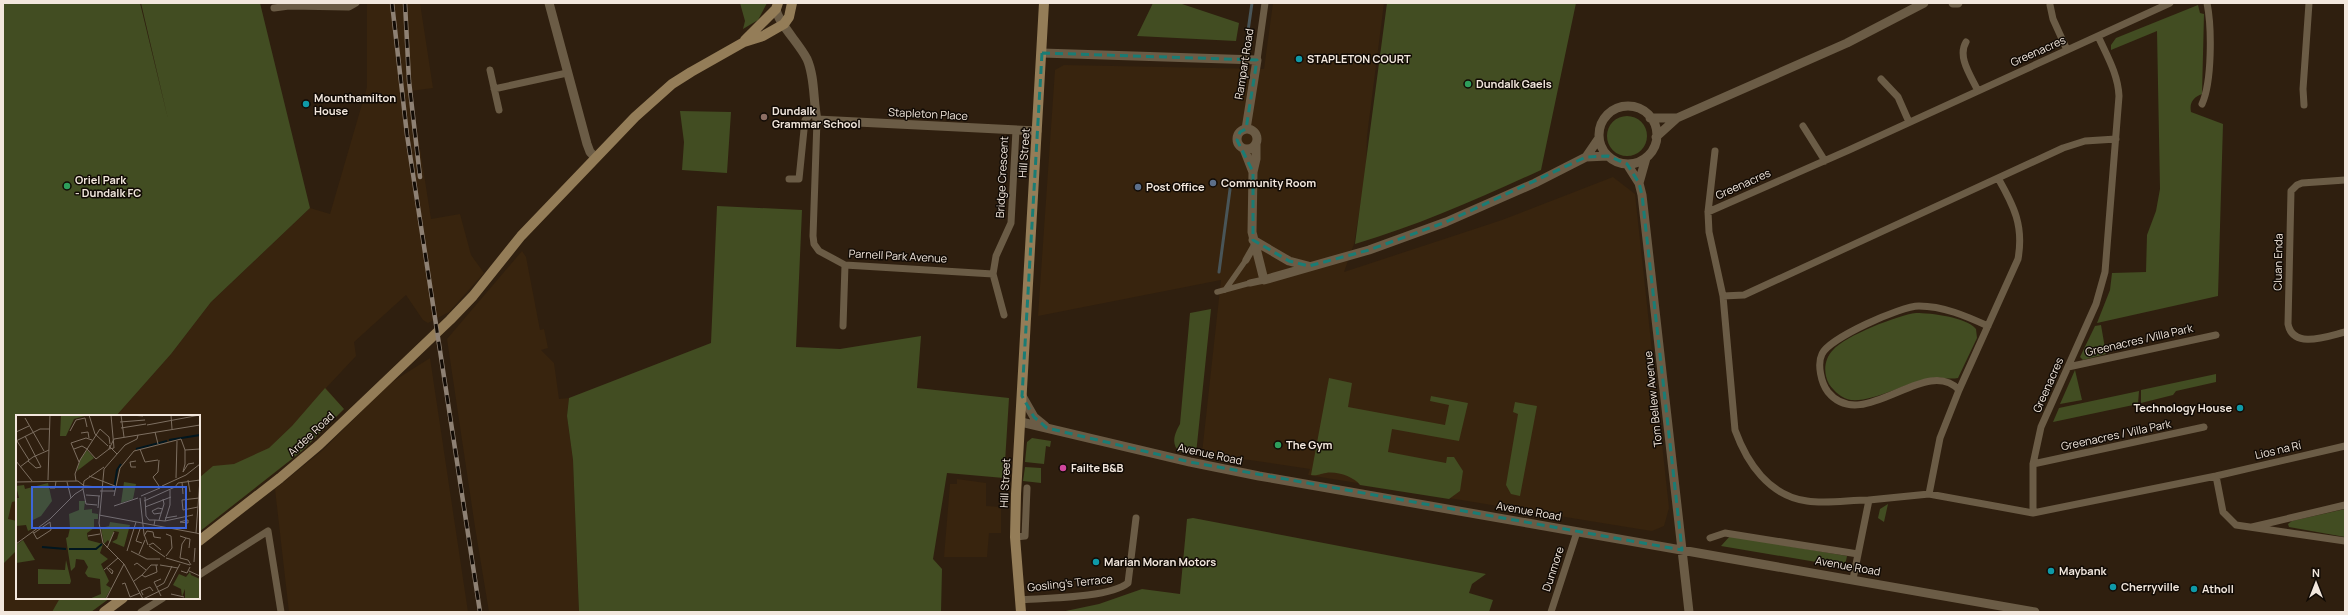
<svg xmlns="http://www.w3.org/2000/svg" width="2348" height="615" viewBox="0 0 2348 615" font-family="Manrope,sans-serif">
<rect width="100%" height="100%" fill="#2f1f0f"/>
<path fill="#38240e" d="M367 3H420L433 88 411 91 431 219 460 214 471 255 484 273 449 312 428 323 423 320 406 295 354 342 356 356 326 388 344 409 302 451 199 532V416H116L171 354 211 302 310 208 330 214 367 87Z
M1273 3H1384L1367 136 1366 171 1354 244 1344 272 1502 220 1613 177 1635 194 1669 508 1664 526 1652 531 1639 529 1308 475 1310 469 1202 453 1221 280 1038 316 1055 70 1064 65 1264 69Z
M522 251 526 257 540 330 544 329 548 348 541 350 554 363 559 399 569 398 567 416 573 460 579 612H489L475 527 447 339Z
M430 358 468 612H289L275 489 323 450 389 384Z
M957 479 986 483V506L1001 507V533H989L987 557H944L950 484H957Z
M17 501V521L7 520 12 502Z
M17 550V598H110L91 612H3V564Z"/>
<path fill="#424d22" d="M3 3H140L168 119 141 3H260L310 208 211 302 171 354 116 416H17V501L12 502 8 519 17 521V550L3 564Z
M740 3H767L758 20 743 29 745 21Z
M1153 3H1179L1239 23 1236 41 1137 36Z
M1387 3H1576L1541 170C1480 198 1420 225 1355 244Z
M2198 5 2200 13 2204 14 2202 94C2194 97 2189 102 2191 112L2223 124 2218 296 2097 323 2110 290 2112 273 2146 272 2147 235 2156 211 2160 189 2157 31 2111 50V45L2116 38Z
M680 111 731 112 727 173 682 170 684 142Z
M1607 136a20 20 0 1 1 40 0a20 20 0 1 1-40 0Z
M717 206 802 210 796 347 840 349 921 336 917 388 1009 398 1004 478 947 473 933 559 942 569 941 612H579L573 460 567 416 569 398 711 343Z
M1211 309 1196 454 1180 452C1170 444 1175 433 1180 424L1190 313Z
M1916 313C1931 313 1966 317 1976 329L1977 338 1958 378C1948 380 1938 376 1928 379 1905 383 1874 402 1851 400 1842 399 1834 391 1829 384 1823 373 1824 359 1833 350 1845 336 1898 315 1916 313Z
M2101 325 2106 354 2083 360 2080 357 2095 326Z
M2075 370 2082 400 2060 404Z
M2216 374V382L2176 391 2173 395 2141 403V390Z
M1329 378 1352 383 1348 407 1445 425 1449 405 1430 401 1431 396 1468 403 1459 441 1392 429 1388 452 1446 463 1447 457H1454L1463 471 1460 491 1449 499 1360 485C1354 477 1337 471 1326 473 1319 474 1318 476 1311 475Z
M325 388 344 409 302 451 199 532V478L213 466 234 464 269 448 292 426Z
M2139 391 2138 404 2053 422 2059 408Z
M1515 402 1537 406 1520 496 1511 494 1506 485 1518 414 1513 412Z
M1032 438 1051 441 1050 447 1046 446 1044 464 1025 462 1027 442Z
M1025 467 1041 468V483L1023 481Z
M1888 504 1884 522 1878 518 1880 509Z
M2345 509V537L2289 527 2288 524 2292 521Z
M1193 518 1486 574 1472 584 1469 593 1493 600 1489 612H1061L1099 604 1142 589 1180 594 1187 519Z
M1730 536 1847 556 1846 561 1840 566 1721 546Z
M60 598H110L91 612H52Z"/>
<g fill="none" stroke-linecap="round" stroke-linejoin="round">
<path stroke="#495558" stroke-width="3" d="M1246 45 1252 3
M1219 272 1231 182"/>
<path stroke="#6b5c46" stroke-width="5.5" d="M1225 290 1246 260
M1217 292 1250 283"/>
<path stroke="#6b5c46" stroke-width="7" d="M2050 5 2053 19 2067 50
M274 8 289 6 349 7 356 3
M1966 42C1957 57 1971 76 1978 91
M1257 60 1265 3
M490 70 499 110
M1881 79 1898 97 1909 122
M494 89 567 73
M2202 104C2212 82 2212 28 2207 3
M2304 105 2303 89 2309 3
M817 120 813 236 814 244 819 251 845 265 993 274
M1803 126 1825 161
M1715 151 1708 212 1709 232 1723 296 1735 430C1747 463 1769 496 1807 501 1827 504 1849 500 1869 500L1853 579
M789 179H799L805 120 815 110
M2345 180 2302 183 2297 185 2291 191 2288 324C2293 350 2328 336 2345 332
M1708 212 1849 150 2170 3
M1246 260 1254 246
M1250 283 1264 280
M1723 296 1744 295 2063 148 2085 141 2116 139
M1004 315 993 274 996 256 1011 223 1016 130
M843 326 845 265
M2068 367 2216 335
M1959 390C1926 354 1863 435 1828 392 1821 383 1817 364 1822 354 1829 338 1901 306 1919 306 1943 306 1966 316 1988 326
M2033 464 2204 427
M2216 476 2223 512 2236 525 2345 541
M1929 494 1940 438 1959 390 2018 259C2024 226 2014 206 1998 178
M1869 500 1929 494 2033 513 2216 476 2345 446
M2033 513V464L2041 427 2096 304 2105 272 2119 96C2118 74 2107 56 2098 36
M2252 527 2345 505
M1015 537 1025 536 1027 488
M1710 538 1725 533 1858 554
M199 575 268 531 281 612
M1019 600C1045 598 1109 598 1128 583L1136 518
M141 612 163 598
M1551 612 1577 532"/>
<path stroke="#6b5c46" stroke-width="9" d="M549 3 587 144 590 152 596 158
M1953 3H1958
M776 9C778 23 799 43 807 59 815 77 813 100 817 120L1037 131
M1042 53 1257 60 1246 129
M1599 135a29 29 0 1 1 58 0a29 29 0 1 1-58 0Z
M1650 118H1677
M1237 139a10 10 0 1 1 20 0a10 10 0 1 1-20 0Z
M1656 137 1677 118 1847 43 1924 3
M1244 149 1253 172 1252 232 1264 280 1369 250 1446 222 1535 183 1586 157 1608 156
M1586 157 1599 138
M1627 164 1639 183 1642 195 1689 612
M1253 172 1256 159V144
M1639 183 1646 158
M1253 240 1289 261 1308 266
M1022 396 1034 417 1045 426
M1021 422 1190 462 1259 476 2035 612"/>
<path stroke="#947d58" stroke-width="10" d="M745 40 776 9 778 3
M199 541 280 478 319 445 450 320 473 296 521 236 635 117 672 84 691 72 744 42 763 36 784 24 789 17 792 3
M104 612 123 598
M1021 612 1015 537 1016 494 1044 3"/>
<g stroke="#8e8174" stroke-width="4.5">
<path id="rail" d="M392 3 407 135 480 612
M405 3 409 81 420 177"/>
</g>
<use href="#rail" stroke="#120b05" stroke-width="3" stroke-dasharray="9" stroke-linecap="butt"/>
</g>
<path fill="none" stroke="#1a7c74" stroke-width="3" stroke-dasharray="8 5" stroke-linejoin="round" d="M1042 53 1257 60 1246 129 1240 132 1237 140 1253 172V240L1289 261 1309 266 1369 250 1446 222 1586 157 1608 156 1627 164 1639 183 1642 195 1682 550 1190 462 1047 428 1034 417 1022 396Z"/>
<g fill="#0f9aa8" stroke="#120b05" stroke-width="1.5">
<circle cx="1299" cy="59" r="4"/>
<circle cx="306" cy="104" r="4"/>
<circle cx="2240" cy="408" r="4"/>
<circle cx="1096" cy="562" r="4"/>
<circle cx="2051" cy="571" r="4"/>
<circle cx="2113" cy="587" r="4"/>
<circle cx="2194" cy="589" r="4"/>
</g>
<g fill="#2e9e5b" stroke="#120b05" stroke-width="1.5">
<circle cx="1468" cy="84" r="4"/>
<circle cx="67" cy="186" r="4"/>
<circle cx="1278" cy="445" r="4"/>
</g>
<circle fill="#8d6e63" stroke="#120b05" stroke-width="1.5" cx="764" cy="117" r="4"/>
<g fill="#5c6f8a" stroke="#120b05" stroke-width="1.5">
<circle cx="1213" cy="183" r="4"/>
<circle cx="1138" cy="187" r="4"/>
</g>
<circle fill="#d1479c" stroke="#120b05" stroke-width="1.5" cx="1063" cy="468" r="4"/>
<g text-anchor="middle" stroke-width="3" stroke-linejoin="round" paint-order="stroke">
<g font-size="11" fill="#f2e7dd" stroke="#120b05">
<text transform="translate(2038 51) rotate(-24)" y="4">Greenacres</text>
<text transform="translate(1244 64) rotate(-81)" y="4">Rampart Road</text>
<text transform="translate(928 114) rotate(3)" y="4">Stapleton Place</text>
<text transform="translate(1024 153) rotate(-86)" y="4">Hill Street</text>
<text transform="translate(1002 177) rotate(-87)" y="4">Bridge Crescent</text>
<text transform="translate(1743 184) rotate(-24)" y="4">Greenacres</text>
<text transform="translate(898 256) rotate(3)" y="4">Parnell Park Avenue</text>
<text transform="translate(2278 262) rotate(-89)" y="4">Cluan Enda</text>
<text transform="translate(2139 340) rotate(-13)" y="4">Greenacres /Villa Park</text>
<text transform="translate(2048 385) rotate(-66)" y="4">Greenacres</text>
<text transform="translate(1653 399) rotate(-96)" y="4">Tom Bellew Avenue</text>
<text transform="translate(311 434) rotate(-43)" y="4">Ardee Road</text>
<text transform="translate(2116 435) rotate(-12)" y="4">Greenacres / Villa Park</text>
<text transform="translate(2278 450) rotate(-13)" y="4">Lios na Rí</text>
<text transform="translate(1210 454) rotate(12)" y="4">Avenue Road</text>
<text transform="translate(1005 483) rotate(-87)" y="4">Hill Street</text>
<text transform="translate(1529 511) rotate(10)" y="4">Avenue Road</text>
<text transform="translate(1848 566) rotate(10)" y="4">Avenue Road</text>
<text transform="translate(1553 569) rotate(-72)" y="4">Dunmore</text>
<text transform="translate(1070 583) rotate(-6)" y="4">Gosling's Terrace</text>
</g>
<g font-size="11" font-weight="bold" fill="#f2e7dd" stroke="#120b05" text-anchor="start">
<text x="1307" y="63">STAPLETON COURT</text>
<text x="1476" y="88">Dundalk Gaels</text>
<text x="314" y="102">Mounthamilton<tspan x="314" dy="13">House</tspan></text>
<text x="772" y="115">Dundalk<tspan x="772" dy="13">Grammar School</tspan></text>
<text x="75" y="184">Oriel Park<tspan x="75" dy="13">- Dundalk FC</tspan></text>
<text x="1221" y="187">Community Room</text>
<text x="1146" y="191">Post Office</text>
<text x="2232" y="412" text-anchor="end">Technology House</text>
<text x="1286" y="449">The Gym</text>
<text x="1071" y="472">Failte B&amp;B</text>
<text x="1104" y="566">Marian Moran Motors</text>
<text x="2059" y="575">Maybank</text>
<text x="2121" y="591">Cherryville</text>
<text x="2202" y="593">Atholl</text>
</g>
</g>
<g transform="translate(16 415)">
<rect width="184" height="184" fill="#2f1f0f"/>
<path d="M45 0H72L58 4 50 21H44ZM71 35 78 43 61 56 64 45ZM108 67 120 69 117 84 105 88ZM32 68 36 86 25 101 17 105 16 114 12 116 10 110 0 111V83H3L0 71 8 70 9 74ZM63 86H69L68 95 76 94V98L82 99V104H78V113L71 118 72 125 87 129 84 138 92 144 85 149 93 166 90 170 95 173 89 184H73L85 179 84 164 72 162 69 158 72 152 68 145 60 144 59 152 55 156 50 123 52 122 54 113 53 99 63 95ZM94 107 114 110 108 132 96 127 101 124 103 117 98 116 94 128 92 125 88 129 85 113 93 111ZM7 125 19 145 0 148V130ZM50 145 55 166 54 169H22V154L49 155ZM174 157 175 160 184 164V184H169V174L166 182 165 174 157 170 163 159 170 162Z" fill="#424d22"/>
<path fill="none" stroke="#01161f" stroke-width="2" d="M153 25 184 20M120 34 151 26M98 75 101 55 105 49M26 132 50 134M53 134H80L86 129"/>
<path fill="none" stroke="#7d6f61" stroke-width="1" d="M73 0 79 19 92 31M105 0 108 22M115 0 127 1M155 0 156 14M9 3 28 36M104 7 129 5M131 10 184 0M105 13 130 9M84 14 93 22 94 29M54 16 60 5 69 3 71 12M0 17 13 11M139 17 142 29M65 18 72 17 73 23M122 20 121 24 109 30 88 54 83 108 87 128 108 149 127 184M9 21 25 52 20 53 12 46M0 26 24 14H34M1 26 13 45M94 30 93 34 98 33 95 0M58 34 66 31 71 34M71 34 80 44 93 34M124 34 129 47 142 45M169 35V49M101 39 94 32 98 24 184 10M143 45 142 57 137 62 143 71M0 46 16 66M120 46 114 47 115 52H120M63 47 55 28 70 23 76 25M169 49 167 57 172 49 178 48M4 52 17 42 33 35M73 61 99 71M160 63 161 26M184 64 180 118 184 119M32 65 34 0M172 65 174 77M60 66 59 59 64 45 84 14M68 66 88 52M0 67 62 66 67 70M51 67 55 83M166 67 167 79M68 71 85 72M146 71 170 60 184 49M34 73H39L40 66M67 74 70 89 81 90M84 76H99M70 80 84 81M98 81 104 53 118 36 165 24 169 35 184 34M125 81 144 73M129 82 130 101 133 105H139L138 110M124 83 128 119 132 130M128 86 159 72 162 68 184 65M98 91 122 83M129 92 155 82M182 92 167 95 166 85 183 83M82 93 83 81M145 98 138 99 136 96 142 93 147 94M83 100 180 118M149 103 161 101M139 105 149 106 177 100M143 105 148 89 147 84M172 105V108L164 107 171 105ZM149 106 154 90V75M124 114 120 126 126 128M17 117 21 124 35 115 34 107 18 118M150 119 155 121 156 133 150 141M72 121 84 119M128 121 131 116 137 117 138 122 145 123M164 121 170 123 166 129 164 143 172 145 175 150M170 123 174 124 173 133M0 129 34 104 59 79 67 74 68 66M133 130 137 128 145 135M133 131 149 142M91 133 98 117M111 136 120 107M115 136 131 144H144M123 139 129 125M150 143 174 150M178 147 179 133M118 150 121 148 130 155M144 150 162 153M91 153 96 159 97 156 93 153M88 155 102 143M165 156 171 158 174 152M173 156 184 161M126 160 135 150H142M145 164 138 167 145 181M118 166 126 160 129 162 141 157 140 150M106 169 109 168 114 182 124 178M141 172 148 168 156 151M155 179 168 182M127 180 125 176 134 172 137 176M90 184 108 149M127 184 152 172 164 149"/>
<path fill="#3d65d9" fill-opacity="0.15" stroke="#3d65d9" stroke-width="2" d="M16 72H170V113H16Z"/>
<rect width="184" height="184" fill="none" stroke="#f2e7dd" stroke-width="2"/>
</g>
<rect width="2348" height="615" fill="none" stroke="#f2e7dd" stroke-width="8"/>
<g transform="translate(2316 583)" stroke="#120b05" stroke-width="3" paint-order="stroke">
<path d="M0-3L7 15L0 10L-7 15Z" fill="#f2e7dd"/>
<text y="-6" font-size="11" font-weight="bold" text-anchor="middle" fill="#f2e7dd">N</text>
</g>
</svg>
